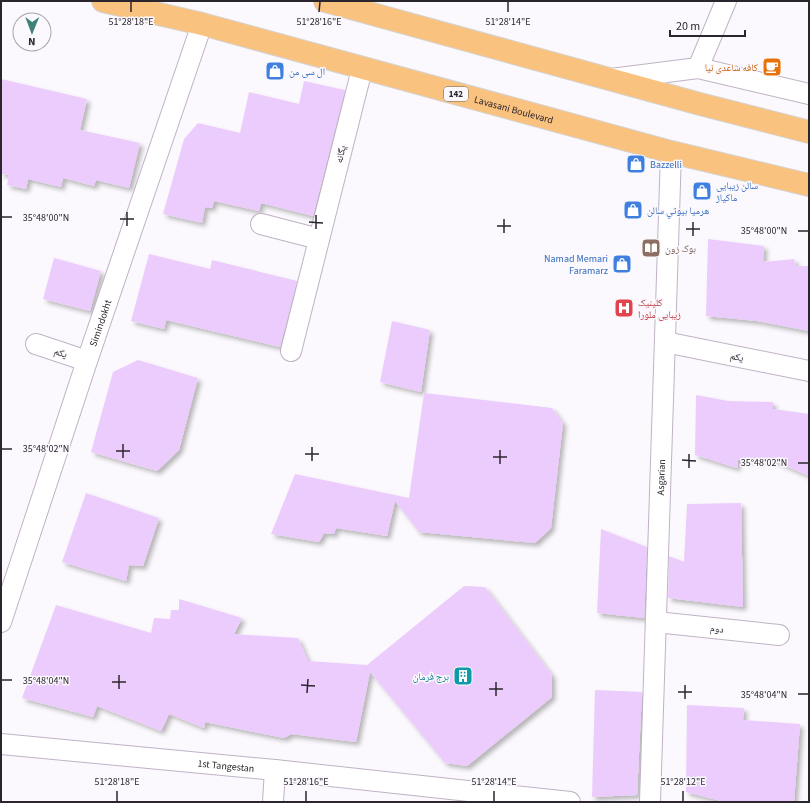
<svg xmlns="http://www.w3.org/2000/svg" width="810" height="803" viewBox="0 0 810 803" font-family="'Source Sans 3','Noto Naskh Arabic',sans-serif">
<defs>
<filter id="shadow"><feDropShadow dx="3.5" dy="3.5" stdDeviation="2" flood-color="#0004"/></filter>
</defs>
<rect width="100%" height="100%" fill="#fbf9fd"/>
<path fill="#ecccfc" filter="url(#shadow)" d="M1 79 87 99 80 130 140 143 129 188 96 180 94 186 63 178 61 187 28 179 26 189 7 185 9 175 1 174Z
M304 81 345 90 313 216 261 203 259 211 214 201 212 208 205 207 202 223 163 214 184 139 198 123 240 133 249 92 299 104Z
M708 239 764 246 763 262 794 259 796 266H809V331L757 321 706 316Z
M149 254 210 269 212 260 297 281 280 347 166 320 164 329 131 321Z
M54 258 101 271 90 311 43 299Z
M392 321 430 330 421 392 380 382Z
M138 360 198 378 179 450 157 471 91 452 113 372Z
M424 393 552 408 563 423 551 528 535 543 419 532 395 501 387 536 336 528 334 534 324 533 319 542 271 534 295 474 409 498Z
M696 395 728 401 773 402V409L809 414V476L772 460H738L737 468 695 455Z
M86 493 159 518 143 566 129 565 126 581 62 562Z
M741 503 743 607 668 598 669 556 684 562 687 504Z
M601 529 647 547 644 618 597 613Z
M464 586 485 587 552 675V697L467 766 445 763 370 672 356 742 291 734 284 738 205 722 204 728 169 714 161 731 97 706 93 717 22 698 56 605 151 633 154 618 170 619 171 610H179V599L242 618 234 634 298 638 308 661 367 665Z
M595 690 642 692 637 795 592 797Z
M687 705 744 708 743 720 800 724 794 802H725L686 792Z"/>
<g fill="none" stroke-linecap="round" stroke-linejoin="round">
<g stroke="#c0b2c6" stroke-width="22">
<g id="minor">
<path d="M698 68 726 1"/>
<path d="M611 79 698 68 809 94"/>
<path d="M261 224 319 239"/>
<path d="M665 342 809 371"/>
<path d="M36 344 87 361"/>
<path d="M291 351 362 69"/>
<path id="s1" d="M1 622 87 361 202 24"/>
<path d="M656 622 779 635"/>
<path id="s2" d="M1 744 275 770 570 802"/>
<path d="M273 802 275 770"/>
<path id="s3" d="M650 802 671 152"/>
</g>
</g>
<g stroke="#d5d4d5" stroke-width="24">
<g id="primary">
<path id="s4" d="M103 1 202 24 671 152 809 185"/>
<path d="M325 1 700 104 809 132"/>
</g>
</g>
<use href="#minor" stroke="#fff" stroke-width="20"/>
<use href="#primary" stroke="#fac27f" stroke-width="22"/>
</g>
<path fill="none" stroke="#2b262d" stroke-width="1.5" d="M131 12V2M319 12 320 2M508 12V2M2 217H12M120 219H134M309 222 323 223M127 226V212M497 226H511M316 229V215M686 229H700M798 231H808M504 233V219M693 236V222M2 449H12M116 451H130M305 454H319M493 457H507M123 458V444M682 460 696 461M312 461V447M798 463H808M500 464V450M689 468V454M2 680H12M112 682H126M301 685 315 686M119 689V675M489 689H503M678 692H692M307 693 308 679M798 694H808M496 696V682M685 699V685M117 801V791M306 801V791M494 801V791M683 801V791"/>
<defs>
<g id="cafe-square" transform="scale(1)"><rect x="-9" y="-9" width="18" height="18" rx="4" fill="#e8710a" stroke="#fbf9fd"/><path d="M-5.5-4.5H6V0H3Q3 3.5 0 3.5H-2.5Q-5.5 3.5-5.5 0ZM3-3.2v2h1.7v-2ZM-6 4.5H4V6H-6Z" fill="#fff"/></g>
<g id="shop-square" transform="scale(1)"><rect x="-9" y="-9" width="18" height="18" rx="4" fill="#3f7fe0" stroke="#fbf9fd"/><path d="M-5-2.5h2.3a2.7 3.5 0 0 1 5.4 0H5L5.5 6h-11ZM-1.5-2.5h3a1.5 2.3 0 0 0-3 0Z" fill="#fff"/></g>
<g id="library-square" transform="scale(1)"><rect x="-9" y="-9" width="18" height="18" rx="4" fill="#8d6e63" stroke="#fbf9fd"/><path d="M-6-4Q-3-5.5-.7-3.5V5Q-3 3-6 4ZM6-4Q3-5.5 .7-3.5V5Q3 3 6 4Z" fill="#fff"/></g>
<g id="hospital-square" transform="scale(1)"><rect x="-9" y="-9" width="18" height="18" rx="4" fill="#e0444e" stroke="#fbf9fd"/><path d="M-5-5h3v3.5h4V-5h3V5h-3V1.5h-4V5h-3Z" fill="#fff"/></g>
<g id="building-square" transform="scale(1)"><rect x="-9" y="-9" width="18" height="18" rx="4" fill="#0f9aa8" stroke="#fbf9fd"/><path d="M-4-6H4V6H1V3H-1V6H-4ZM-2.5-4.3h1.7v1.8h-1.7ZM.8-4.3h1.7v1.8H.8ZM-2.5-1h1.7V.8h-1.7ZM.8-1h1.7V.8H.8Z" fill="#fff"/></g>
</defs>
<g fill-rule="evenodd">
<use href="#cafe-square" x="772" y="67"/>
<use href="#shop-square" x="275" y="71"/>
<use href="#shop-square" x="636" y="164"/>
<use href="#shop-square" x="702" y="191"/>
<use href="#shop-square" x="633" y="210"/>
<use href="#library-square" x="651" y="248"/>
<use href="#shop-square" x="622" y="264"/>
<use href="#hospital-square" x="624" y="308"/>
<use href="#building-square" x="463" y="676"/>
</g>
<g text-anchor="middle" stroke-width="3" stroke-linejoin="round" paint-order="stroke">
<rect fill="#fbf9fd" stroke="#69656b" stroke-width="1" x="444" y="87" width="24" height="14" rx="3"/>
<g font-size="9" font-weight="bold" fill="#2b262d">
<text x="456" y="97">142</text>
</g>
<g font-size="10" fill="#c56008" stroke="#fbf9fd" text-anchor="end">
<text x="758" y="71">کافه ساعدی نیا</text>
</g>
<g font-size="10" fill="#366cbe" stroke="#fbf9fd" text-anchor="start">
<text x="289" y="75">ال سی من</text>
<text x="650" y="168">Bazzelli</text>
<text x="716" y="189">سالن زیبایی<tspan x="716" dy="12">ماکیاژ</tspan></text>
<text x="647" y="214">هرميا بيوتي سالن</text>
<text x="608" y="262" text-anchor="end">Namad Memari<tspan x="608" dy="12">Faramarz</tspan></text>
</g>
<g font-size="10" fill="#2b262d" stroke="#fbf9fd">
<text dy="4" stroke="none"><textPath href="#s4" startOffset="425">Lavasani Boulevard</textPath></text>
<text transform="translate(340 154) rotate(-76)" y="4">یگانه</text>
<text dy="4" stroke="none"><textPath href="#s1" startOffset="315">Simindokht</textPath></text>
<text transform="translate(61 352) rotate(18)" y="4">یکم</text>
<text transform="translate(737 356) rotate(11)" y="4">یکم</text>
<text dy="4" stroke="none"><textPath href="#s3" startOffset="325">Asgarian</textPath></text>
<text transform="translate(717 628) rotate(6)" y="4">دوم</text>
<text dy="4" stroke="none"><textPath href="#s2" startOffset="226">1st Tangestan</textPath></text>
</g>
<g font-size="10" fill="#785e54" stroke="#fbf9fd" text-anchor="start">
<text x="665" y="252">بوک زون</text>
</g>
<g font-size="10" fill="#be3a42" stroke="#fbf9fd" text-anchor="start">
<text x="638" y="306">کلینیک<tspan x="638" dy="12">زیبایی ملورا</tspan></text>
</g>
<g font-size="10" fill="#0d838f" stroke="#fbf9fd" text-anchor="end">
<text x="449" y="680">برج فرمان</text>
</g>
</g>
<g font-size="10" text-anchor="middle" fill="#2b262d" stroke="#fbf9fd" stroke-width="3" stroke-linejoin="round" paint-order="stroke">
<text x="131" y="25">51°28'18"E</text>
<text x="319" y="25">51°28'16"E</text>
<text x="508" y="25">51°28'14"E</text>
<text x="46" y="221">35°48'00"N</text>
<text x="764" y="234">35°48'00"N</text>
<text x="46" y="452">35°48'02"N</text>
<text x="764" y="466">35°48'02"N</text>
<text x="46" y="684">35°48'04"N</text>
<text x="764" y="698">35°48'04"N</text>
<text x="117" y="785">51°28'18"E</text>
<text x="306" y="785">51°28'16"E</text>
<text x="494" y="785">51°28'14"E</text>
<text x="683" y="785">51°28'12"E</text>
</g>
<rect width="810" height="803" fill="none" stroke="#2b262d" stroke-width="4"/>
<g transform="translate(32 32) rotate(181)"><circle r="19" fill="#fbf9fd" stroke="#a8a5aa"/>
<path d="M0-3L7 15L0 10L-7 15Z" fill="#3e8379"/>
<text y="-6" font-size="11" font-weight="bold" text-anchor="middle" fill="#2b262d">N</text>
</g>
<path d="M670 30v6h75v-6" fill="none" stroke="#2b262d" stroke-width="2"/>
<text x="676" y="30" font-size="12" fill="#2b262d" stroke="#fbf9fd" stroke-width="3" paint-order="stroke">20 m</text>
</svg>
